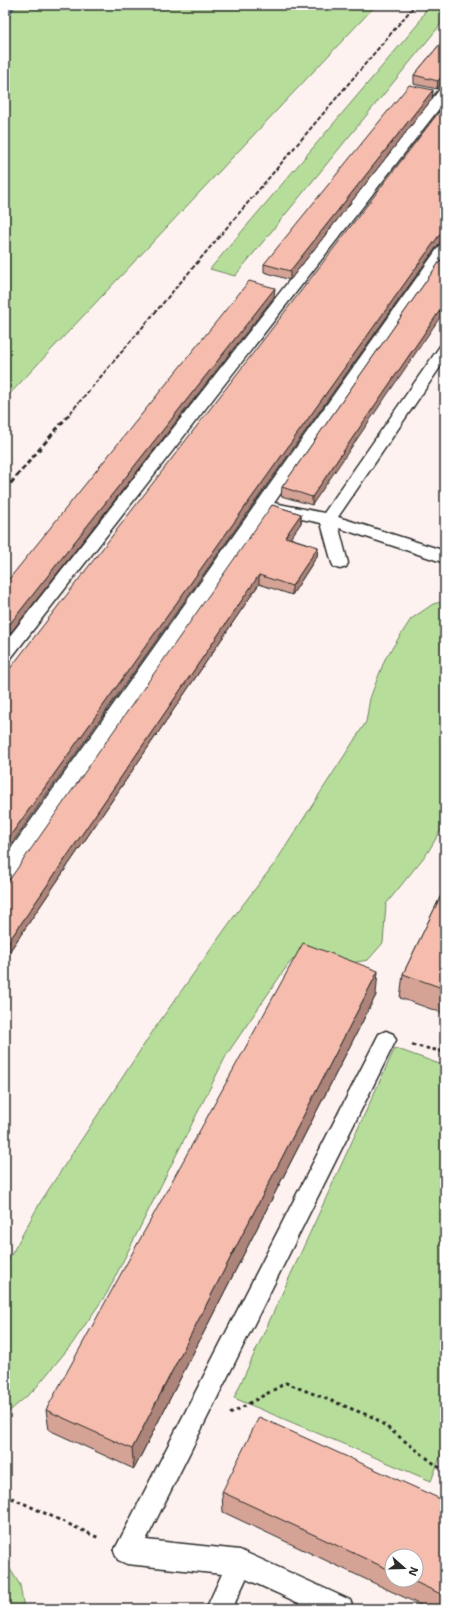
<svg xmlns="http://www.w3.org/2000/svg" width="450" height="1614" viewBox="0 0 450 1614" font-family="'Shantell Sans',sans-serif">
<rect width="100%" height="100%" fill="#fdf2ef"/>
<filter id="ink" filterUnits="userSpaceOnUse"><feTurbulence type="fractalNoise" baseFrequency=".025" numOctaves="2"/><feDisplacementMap in="SourceGraphic" scale="8" xChannelSelector="R" yChannelSelector="G"/><feConvolveMatrix kernelMatrix="1 2 1 2 8 2 1 2 1" color-interpolation-filters="sRGB"/></filter>
<g filter="url(#ink)">
<path fill="#b6de9a" stroke="#708462" d="M5 5H376L5 399Z
M428 5H445V17L437 29 235 276 210 269 418 24Z
M445 601V823L428 852 386 904 383 943 368 960 340 965 299 953 287 966 227 1054 107 1293 72 1344 34 1390 5 1415V1266L41 1201 155 1028 238 911 275 863 366 722 370 698 385 659 411 619 433 604Z
M395 1048 445 1066V1444L431 1481 234 1398Z
M5 1561 20 1585 24 1609H5Z"/>
<g fill="none" stroke-linecap="round" stroke-linejoin="round">
<path fill="#5e8898" fill-rule="evenodd" d="M10 5H16L8 20 5 22V14Z"/>
<g stroke="#2b2b2b" stroke-width="3">
<path id="lane" d="M445 88V101L11 658 5 660V642L440 89Z
M445 244V258L274 503 324 513 440 346 445 344V360L338 517 445 551V563L339 528 348 563 346 567 340 569 334 567 332 563 321 523 268 512 12 877 5 880V857L440 245Z
M386 1031 393 1034 396 1040 146 1540 240 1550 350 1600 354 1609H312L246 1579 232 1609H206L222 1574 127 1564 118 1560 114 1551 379 1034Z"/>
</g>
<path stroke="#2b2b2b" stroke-width="2" stroke-dasharray="2 2" stroke-linecap="butt" d="M5 123 8 127 5 194"/>
<path stroke="#2b2b2b" stroke-width="3" stroke-dasharray="3.5 3.5" stroke-linecap="butt" d="M412 1045 445 1052
M230 1414 286 1383 375 1418 445 1472
M5 1495 99 1538"/>
<use href="#lane" fill="#fff" fill-rule="evenodd"/>
<path stroke="#2b2b2b" stroke-width="2" stroke-dasharray="4.5 2" stroke-linecap="butt" d="M70 413 415 5"/>
<path stroke="#2b2b2b" stroke-width="3" stroke-dasharray="5.5 3" stroke-linecap="butt" d="M5 490 71 412"/>
</g>
<path fill="#d4a396" stroke="#2b2b2b" fill-rule="evenodd" d="M445 38 437 89 414 84V75Z
M433 90 432 99 290 280 264 272V264Z
M445 254 312 505 281 496 282 487Z
M272 505 301 514V523L290 538 318 547 317 556 292 595 259 584 5 958Z
M445 887V1014L400 998 403 974Z
M376 995 134 1469 49 1430 46 1410Z
M222 1492 445 1501V1609H429L223 1512ZM392 1556 416 1580H392Z"/>
<path fill="#ac847a" stroke="#2b2b2b" d="M445 72V79L437 89 438 81Z
M433 90 432 99 290 280V271Z
M445 227V235L5 853V843Z
M275 288 274 297 5 640V630Z
M445 303V310L312 505V497Z
M301 514V523L285 546V537Z
M318 547 317 556 292 595V586Z
M259 575V584L5 958V947Z
M378 971 376 995 134 1469 132 1449Z"/>
<path fill="#f6bdae" stroke="#2b2b2b" d="M445 38V72L438 81 414 75Z
M409 85 433 90 290 271 264 264Z
M445 104V227L5 843V675Z
M445 254V303L312 497 282 487Z
M249 281 275 288 5 630V584Z
M272 505 301 514 285 537 318 547 292 586 259 575 5 947V886Z
M445 887V989L403 974Z
M303 943 378 971 132 1449 46 1410Z
M259 1417 445 1501V1596L411 1580H416V1556H392V1571L222 1492Z"/>
</g>
<rect width="450" height="1614" fill="none" stroke="#fff" stroke-width="20"/>
<rect x="10" y="10" width="430" height="1594" fill="none" stroke="#2b2b2b" stroke-width="1.5" filter="url(#ink)"/>
<g transform="translate(404 1568) rotate(110)"><circle r="19" fill="#ffffff" stroke="#aaaaaa"/>
<path d="M0-3L7 15L0 10L-7 15Z" fill="#2b2b2b"/>
<text y="-6" font-size="11" font-weight="bold" text-anchor="middle" fill="#2b2b2b">N</text>
</g>
</svg>
